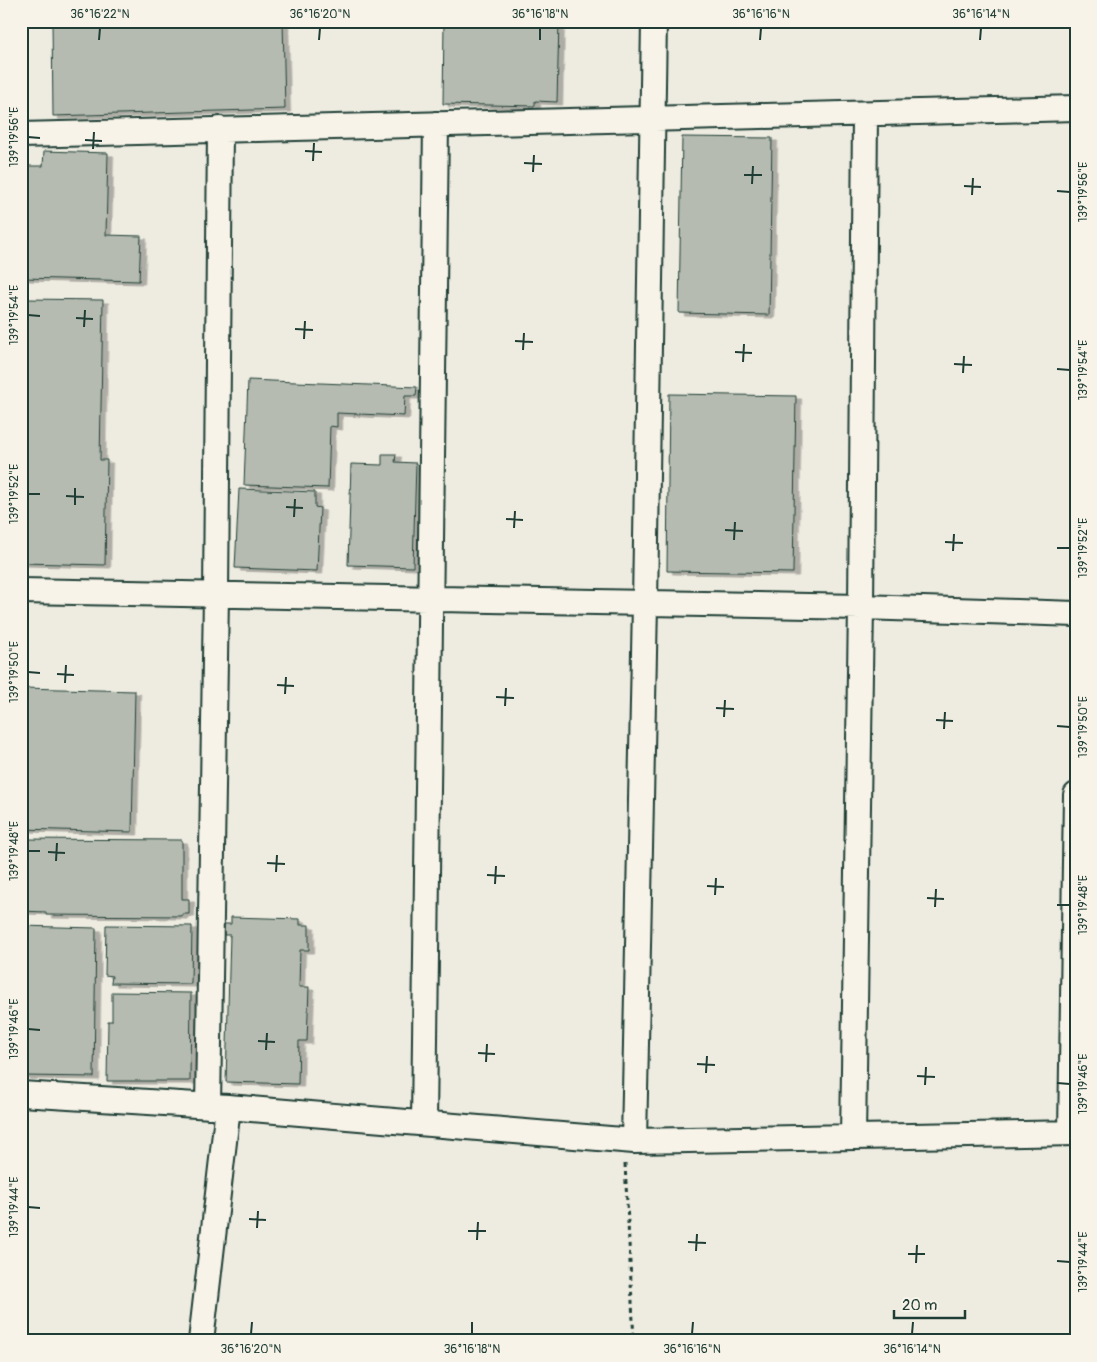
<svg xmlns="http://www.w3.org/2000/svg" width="1097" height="1362" viewBox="0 0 1097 1362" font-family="Pangolin,sans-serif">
<defs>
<filter id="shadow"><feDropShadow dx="5.5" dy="3" stdDeviation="0" flood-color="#0004"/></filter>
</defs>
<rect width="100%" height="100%" fill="#eeece1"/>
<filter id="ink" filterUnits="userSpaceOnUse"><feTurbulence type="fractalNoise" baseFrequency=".02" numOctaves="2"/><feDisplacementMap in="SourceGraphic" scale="10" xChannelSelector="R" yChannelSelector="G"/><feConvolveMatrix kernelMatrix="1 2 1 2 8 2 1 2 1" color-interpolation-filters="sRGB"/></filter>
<g filter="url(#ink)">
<path fill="#b5bbb0" stroke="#1f3d34" filter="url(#shadow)" d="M52 21H283L285 109 53 116Z
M444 21H559L557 102 535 101V106L443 104Z
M682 137 772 138 769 315 679 313Z
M44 151 108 153 106 235 141 236 139 281 23 278 26 166H43Z
M27 299 103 300 100 460H107L105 565 21 563Z
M248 380 417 387 416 396H405L404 416 337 413V427L330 426 328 488 244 485Z
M669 394 796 396 793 573 667 571Z
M382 454H396L395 462 416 463 413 567 348 565 351 464 382 465Z
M239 489 315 492V507L320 508 317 571 235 568Z
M23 688 135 691 132 832 21 829Z
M21 839 182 840V899H189V914H182V916L46 915V912L21 911Z
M231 917 300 919V925H309V950H300L299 987H309L307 1041H299L298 1084 226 1082 230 935H224V924H231Z
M106 925 192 926 191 984 111 983 112 976 105 975Z
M21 926 96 928 94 1077 24 1076 21 1073Z
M112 992 191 993 190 1081H107L108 1021H112Z"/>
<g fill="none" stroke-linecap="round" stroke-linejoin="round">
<g stroke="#1f3d34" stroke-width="28">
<path id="street" d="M21 135 1076 108
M21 591 861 607 1076 614
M21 1094 228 1107 634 1141 1076 1133
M208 1106 216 595 220 129
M424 1123 436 124
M1071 1133 1076 795
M853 1137 861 607 865 114
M634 1141 645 604 654 21
M201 1341 228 1107"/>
</g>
<path stroke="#1f3d34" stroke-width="3" stroke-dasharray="4 4" stroke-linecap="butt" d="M625 1164 634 1341"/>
<use href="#street" stroke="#f7f3e8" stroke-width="24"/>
</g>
</g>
<path fill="none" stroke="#1f3d34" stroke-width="2" d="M99 40 100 28M319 40 320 28M540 40V28M760 40 761 28M980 40 981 28M28 137 40 138M85 140 102 141M93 149 94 132M305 151 322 152M313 161 314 143M524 163 542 164M533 172 534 155M744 175H762M752 184 753 166M964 186 981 187M1057 191 1070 192M972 195 973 178M28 315 40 316M76 318 93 319M84 327 85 310M295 329 313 330M304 339 305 321M515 341 533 342M523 350 524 333M735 352 752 353M743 362 744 344M954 364 972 365M1057 369 1070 370M963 373 964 356M28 494H40M66 496 84 497M75 505V488M286 507 303 508M294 517 295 499M506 519 523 520M514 528 515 511M725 530 743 531M734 540 735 522M945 542 963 543M1057 548H1070M953 551 954 534M28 672 40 673M57 674 74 675M65 683 66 665M277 685 294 686M285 694 286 677M496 697 514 698M505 706 506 688M716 708 734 709M724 717 725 700M936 720 953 721M1057 726 1070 727M944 729 945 712M28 851H40M48 852 65 853M56 861 57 843M267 863 285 864M276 872 277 855M487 875 505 876M495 884 496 866M707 886 724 887M715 895 716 878M927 898 944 899M1057 905H1070M935 907 936 889M28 1029 40 1030M258 1041 275 1042M266 1050 267 1033M478 1053 495 1054M486 1062 487 1044M697 1064 715 1065M706 1073 707 1056M917 1076 935 1077M1057 1083 1070 1084M925 1085 926 1067M28 1207 40 1208M249 1219 266 1220M257 1228 258 1211M468 1231H486M477 1240 478 1222M688 1242 706 1243M696 1251 697 1234M908 1254H925M1057 1261 1070 1262M916 1263 917 1245M251 1334 252 1322M472 1334V1322M692 1334 693 1322M912 1334 913 1322"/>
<rect width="1097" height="1362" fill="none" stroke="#f7f3e8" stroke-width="55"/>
<path d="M894 1310v8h71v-8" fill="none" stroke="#1f3d34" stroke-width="2.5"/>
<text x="902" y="1310" font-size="15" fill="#1f3d34" stroke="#f7f3e8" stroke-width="4" paint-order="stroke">20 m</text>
<rect x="28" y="28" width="1042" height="1306" fill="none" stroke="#1f3d34" stroke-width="2"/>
<g font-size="12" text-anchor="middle" fill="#1f3d34">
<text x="100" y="18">36°16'22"N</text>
<text x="320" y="18">36°16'20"N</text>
<text x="540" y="18">36°16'18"N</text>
<text x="761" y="18">36°16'16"N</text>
<text x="981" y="18">36°16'14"N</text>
<text transform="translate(14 137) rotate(-90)" y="4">139°19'56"E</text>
<text transform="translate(1083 192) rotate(-90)" y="4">139°19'56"E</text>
<text transform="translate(14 315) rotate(-90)" y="4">139°19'54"E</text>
<text transform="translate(1083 370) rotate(-90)" y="4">139°19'54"E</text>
<text transform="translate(14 494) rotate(-90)" y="4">139°19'52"E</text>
<text transform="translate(1083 548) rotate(-90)" y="4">139°19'52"E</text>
<text transform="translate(14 672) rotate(-90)" y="4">139°19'50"E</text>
<text transform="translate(1083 727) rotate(-90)" y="4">139°19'50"E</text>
<text transform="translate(14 851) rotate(-90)" y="4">139°19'48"E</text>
<text transform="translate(1083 905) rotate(-90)" y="4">139°19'48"E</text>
<text transform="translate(14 1029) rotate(-90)" y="4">139°19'46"E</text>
<text transform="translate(1083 1084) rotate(-90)" y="4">139°19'46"E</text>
<text transform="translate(14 1207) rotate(-90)" y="4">139°19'44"E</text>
<text transform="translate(1083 1262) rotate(-90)" y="4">139°19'44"E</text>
<text x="251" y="1353">36°16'20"N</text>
<text x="472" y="1353">36°16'18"N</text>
<text x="692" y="1353">36°16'16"N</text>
<text x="912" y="1353">36°16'14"N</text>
</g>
</svg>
